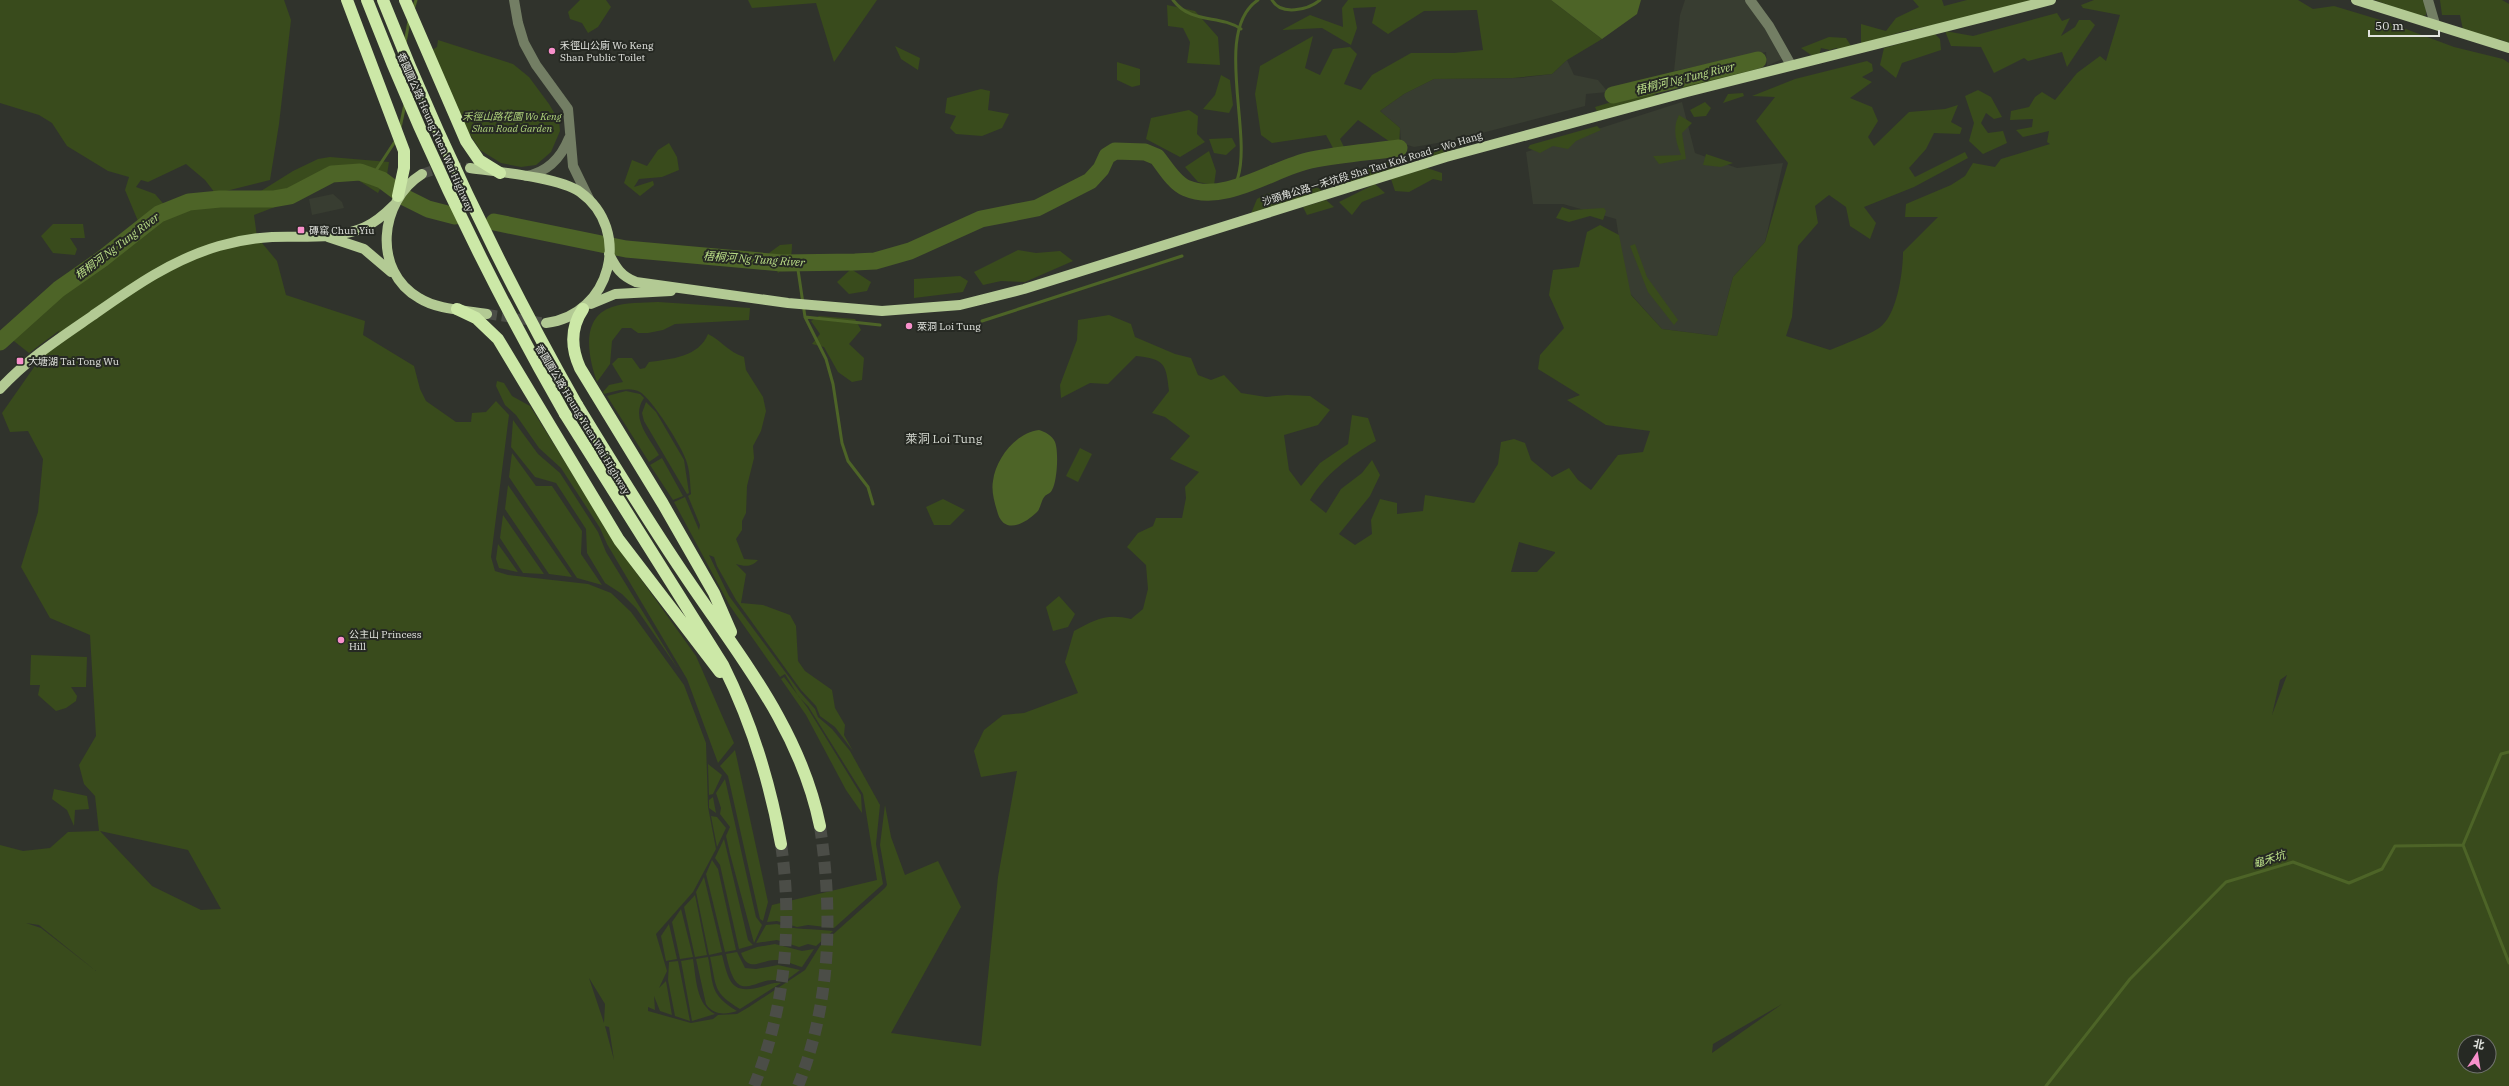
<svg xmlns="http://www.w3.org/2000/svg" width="2509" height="1086" viewBox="0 0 2509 1086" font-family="'IBM Plex Serif','Noto Sans SC',serif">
<rect width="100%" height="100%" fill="#30332c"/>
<path fill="#383d31" d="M1685 0H1757L1791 55 1767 66 1766 52 1674 71 1680 15Z
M1567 60 1574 75 1598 80 1608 92 1586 94 1585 106 1455 140 1414 147 1401 143 1400 128 1380 111 1404 94 1434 79 1521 78 1552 74Z
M1682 102 1695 153 1737 168 1783 163 1765 242 1733 277 1717 336 1662 329 1627 290 1616 219 1563 204H1533L1526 152Z
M333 194 342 202 344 208 312 215 309 199Z"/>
<path fill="#394b1c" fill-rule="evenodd" d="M0 0H284L291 20 279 124 270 180 218 193 261 191 293 171 318 159 330 157 389 162 387 175 378 193 358 180H324L311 193 254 215 257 237 277 261 286 295 365 321 363 335 414 366 420 389 426 401 456 422H471L472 413 486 412 496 401 509 415 491 557 495 571 508 575 588 584 611 593 631 612 684 685 706 743 708 807 716 849 693 892 656 934 667 971 659 988 666 981 672 1015 660 1011 654 996 655 1010 648 1007V1011L691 1023 713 1019 718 1015 737 1014 749 1007 805 970 820 946 885 888 887 885 880 845 885 805 891 837 905 875 938 861 961 907 891 1033 981 1046 998 877 1017 771 981 777 974 751 984 730 1003 715 1024 713 1078 693 1065 662 1074 631C1095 620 1106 613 1131 619L1143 609 1148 589 1146 565 1127 547 1138 533 1153 526 1156 518H1182L1186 498 1185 487 1199 472 1170 459 1190 436 1165 417 1152 413 1169 391C1166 364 1165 359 1136 356L1108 384 1090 383 1061 398 1060 385 1077 340 1078 320 1109 315 1131 324 1135 337 1175 354 1191 358 1198 375 1211 380 1224 375 1241 393 1266 397 1287 395 1310 396 1330 410 1318 425 1284 435 1289 470 1301 486 1320 463 1348 444 1352 415 1368 418 1376 441C1350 456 1325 474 1310 500L1326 513 1341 489 1362 473 1372 460 1380 475 1370 496 1339 534 1355 545 1372 534 1371 520 1380 499 1397 503V514L1423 511 1425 495 1474 503 1498 464 1501 442 1514 439 1525 443 1531 460 1552 477 1569 468 1578 480 1591 490 1618 455 1643 452 1650 431 1606 425 1567 400 1580 395 1538 369 1540 355 1564 328 1549 295 1553 270 1579 267 1587 232 1600 225 1619 235 1631 295 1662 329 1717 336 1733 277 1765 242 1788 163 1756 121 1775 97 1752 96 1795 79 1867 61 1872 64 1873 71 1862 77 1872 82 1850 98 1872 107 1878 121 1868 137 1874 146 1909 112 1945 109 1958 105 1951 122 1962 128 1960 134 1934 133 1926 149 1909 168 1915 177 1965 152 1968 158 1914 187 1864 207 1876 223 1870 239 1850 226 1846 207 1829 195 1815 206 1818 223 1798 246 1792 317 1786 336 1830 350C1846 343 1865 337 1879 328 1897 316 1903 272 1903 252L1938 217H1905L1906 204 1951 185 1965 176 1973 163 1995 167 2001 159 2050 144 2047 142 2049 131 2023 137 2016 130 2032 127 2033 119 2010 120 2011 111 2029 107 2035 97 2042 92 2055 100 2077 73 2100 56 2106 61 2120 15 2083 8 2081 5 2094 0H2298L2313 9 2334 6 2387 22 2454 47 2503 59 2509 63V1086H0V845L23 851 50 848 68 832 99 831 95 796 84 784 79 765 96 736 90 635 50 618 21 567 38 512 43 459 28 431 10 432 2 413 60 330 29 353 5 334 129 242 151 222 138 228V221L125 190 129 177 108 171 67 146 52 123 39 115 0 103ZM186 164 205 180 215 193 174 202 167 208 155 194 136 187 141 180 148 182ZM1519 542 1555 552V553L1537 572H1511ZM2287 675 2272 715 2280 680ZM100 831 188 850 221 909 201 910 152 886ZM26 923 39 925 96 971 41 928ZM589 978 605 1004 604 1023ZM1782 1004 1712 1053 1713 1044ZM605 1026 609 1027 614 1060ZM2465 1042H2489V1066H2465Z
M580 0H606L611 7 598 27 588 33 582 23 570 19 568 12Z
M748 0H877L834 62 816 3 752 8Z
M1348 0H1551L1602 39 1567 60 1552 74 1513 78 1434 79 1404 94 1380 111 1400 128 1399 148 1358 120 1340 139 1345 149 1339 156 1311 160 1333 148 1326 135 1272 143 1261 135 1255 94 1260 66 1313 36 1305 68 1320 75 1333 49 1350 47 1357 54 1344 84 1361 90 1372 75 1411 53H1454L1483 50 1477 10 1424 11 1388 34 1372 23 1376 7 1353 8 1357 28 1351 45 1322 28 1282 30 1310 15 1343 27 1342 8Z
M1913 0H1942L1944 6 1967 0H2056L1904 31 1861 45V24L1886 31 1896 18 1919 7Z
M2375 0H2426V15L2407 21 2398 9Z
M2440 0H2502L2509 4V43L2499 39 2478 42 2463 30 2460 15H2442Z
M1167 5 1195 11 1218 37 1220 65 1187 63 1190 42 1183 28 1168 26Z
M2057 13 2062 21 2070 18 2061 36 2075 27 2079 20H2090L2095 25 2067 67 2062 52 2028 61 2024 58 1994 73 1981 47 1951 46 1945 31 1973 36Z
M1935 34 1940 39 1941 50 1902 63 1896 78 1880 65 1884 48Z
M1829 37 1846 38 1851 46 1841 50 1836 48 1830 50 1821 48 1819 56 1814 57 1801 48Z
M438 40 513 64 529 77 549 104 559 121 560 131 551 152 536 165 521 167 501 163 480 150 466 128 432 50 437 47Z
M895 46 920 58 918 70 901 59Z
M1761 57 1765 63 1754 71 1684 88 1663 85 1662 79 1678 83 1728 70 1738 62Z
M1117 62 1140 69V85L1132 87 1117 80Z
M1221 75 1230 80 1233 105 1229 113 1203 109 1215 95Z
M981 89 990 91 988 110 1009 114 1002 128 982 136 956 134 950 128 956 116 945 113 947 98Z
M1978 90 1991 97 2002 117 1994 119 1986 113 1981 123 1988 133 2003 131 2007 143 1983 154 1969 141 1974 123 1965 96Z
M1645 92 1660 96 1598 114 1595 107Z
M1743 93 1744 96 1723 103 1728 94Z
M1705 102 1711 108 1706 116 1694 117 1690 110Z
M1189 110 1198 116 1197 134 1205 142 1180 157 1146 139 1151 118Z
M1679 115 1692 123 1682 133 1686 159 1659 164 1653 156 1681 155C1676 142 1672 128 1679 115Z
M1597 126 1601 130 1576 141 1568 149 1553 146 1540 153 1528 148 1530 145Z
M1232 138 1236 146 1226 155 1214 153 1209 139Z
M669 143 677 157 679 170 662 177 639 179 634 187 653 181 654 185 640 196 624 183 632 160 647 166 658 150Z
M1448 147 1451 151 1430 160 1429 154Z
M1209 151 1216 171 1214 185 1198 182 1185 167Z
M1706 154 1733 163 1721 167 1703 165Z
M1388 162H1394L1399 175 1343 186 1332 184 1349 175Z
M1427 168 1442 173V181L1433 179 1409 192 1395 191 1391 179Z
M1375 184 1385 193 1362 202 1352 215 1339 202Z
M1315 186 1324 192 1250 216 1257 199 1266 194Z
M1326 200 1334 207 1307 215 1303 207Z
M1562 207 1571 210 1604 208 1606 211 1603 220 1590 216 1569 222 1556 218Z
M53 224H83L85 238H70L77 249 75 255 53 253 41 236Z
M792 244C792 257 790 266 778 273L769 253 780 245Z
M1635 244 1647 277 1678 320 1674 325 1648 292 1630 246Z
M1018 250 1036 253 1060 251 1073 261 1025 282 1001 281 983 285 974 272Z
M851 269 871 282 867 291 849 294 837 282Z
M960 276 968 281 963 292 914 298V279Z
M658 302 750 308 749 320 675 324 663 330 648 333H638L631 328H622L612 341 610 364 597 382C589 359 579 318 612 307 625 302 643 303 658 302Z
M819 316 855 319 861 330 849 344 864 358 862 380 852 382 838 372 824 347 812 344 820 334 811 321Z
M708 334C722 341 728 352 744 357L746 370 763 397 766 411 761 431 753 446 754 458 747 486 746 513 742 521V530L736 539 744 559 758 560C751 568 744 566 736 564L746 574 741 603 763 605 790 615 796 626 798 661 805 671 832 690 835 708 845 725 844 735 853 751 835 727 820 716 816 706 801 690 736 600 717 566 714 557 709 555 729 596 800 692 815 709 818 717 832 729 850 751 880 805 876 844 883 884 834 928 808 925 797 927 777 921 767 922 772 905 877 880 863 794 808 706 799 697 785 674 780 677 730 606 674 502 685 497 699 530 700 525 688 496 691 494C690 483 690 470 686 460 682 447 652 399 640 392 630 386 615 391 604 394L603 392 609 385 623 382 612 364 618 358H632L640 369 645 368 649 362C671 359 699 357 708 334Z
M497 381 504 383 512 396 530 406 620 550 696 656 734 743 718 763 687 679 607 544 600 528 561 468 539 448 516 415 505 405 496 386Z
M626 391 640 394 644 398C630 418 649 437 659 455L649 462 607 396Z
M646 402 656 412 684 460 689 493 687 494 644 421 642 413Z
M513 420 538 454 560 473 598 532 606 552 678 669 636 608 622 594 605 583 587 553 586 529 556 483 535 477 511 447Z
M1080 448 1092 454 1078 482 1066 476Z
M512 453 536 486H552L582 531 581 554 602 585 577 578 509 477Z
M662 458 683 496 673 500 650 465Z
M508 485 572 577 549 574 505 509Z
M943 499 965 510 950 525H934L926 507Z
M503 515 544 574 523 573 500 538Z
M498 544 518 572 499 568 496 559Z
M1059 596 1075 614 1068 627 1053 631 1046 607Z
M31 655 87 657 86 687H71L77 696 76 701 66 708 56 711 38 695 40 685H30Z
M784 677 807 707 861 795 862 813 846 790 806 715 781 679Z
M735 750 768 902 763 921 760 919 728 776 720 766Z
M708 764 722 775 713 794 709 795Z
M725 779 756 917 762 925 754 943 730 854 726 836 730 827 720 814 721 808 716 793Z
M54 789 87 796 89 809 75 810 74 826 67 810 52 799Z
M713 797 716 813 709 808V800Z
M711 816 717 817 726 828 717 847Z
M724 839 748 940 753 945 739 949 720 865 715 858Z
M712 860 718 869 736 950 725 952 706 874Z
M704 877 722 952 709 955 696 892Z
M695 895 707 955 695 957 684 907Z
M681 909 693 957 680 959 672 922Z
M669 924 677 959 666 961 661 936Z
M777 924C798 931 811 928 833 931L816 946 808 944 799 947 777 940 756 943 766 925Z
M775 944 802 951 814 949 802 967C794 965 785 960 777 960 761 959 749 974 741 953L757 947Z
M737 952 745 968 756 969 778 965 800 970 784 982C755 971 738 1013 726 954Z
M722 955C729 982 731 996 764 986 770 984 775 982 781 983L740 1009C712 992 717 987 710 957Z
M708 957C714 986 709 994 737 1011 725 1015 713 1015 706 1004L696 959Z
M693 959C696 977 696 1005 715 1014L692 1021 681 961Z
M678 961 690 1021 675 1016 668 980 669 962Z"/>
<path fill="#4d6427" d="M1551 0H1641L1637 14 1602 39Z
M1039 430C1045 432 1052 435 1055 442 1059 452 1057 482 1052 490 1051 493 1047 494 1045 496 1041 500 1041 508 1037 512 1026 523 1005 535 998 514 995 504 991 492 993 481 996 458 1016 433 1039 430Z"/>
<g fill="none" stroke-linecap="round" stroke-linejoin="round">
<path stroke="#4d6427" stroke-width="3" d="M1173 0C1192 25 1219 14 1241 29
M1272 0C1281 16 1308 10 1320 0
M413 10 416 0
M405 43 409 21
M402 74 404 62
M400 128 405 104
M373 175 396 140
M1230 189C1232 186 1237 181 1238 177 1252 131 1213 30 1258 0
M797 263 805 317 826 359 833 384 842 443 848 461 868 487 873 504
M805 317 880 325
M982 321 1182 256
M2463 845 2509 963
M2046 1086 2130 979 2226 882 2293 862 2349 883 2382 869 2395 846 2463 845 2501 754 2509 752"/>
<path stroke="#4d6427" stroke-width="17" d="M1613 95 1758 60
M494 222 626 249 782 263 855 262 875 261 910 251 981 219 1037 208 1090 181 1101 169 1107 156 1115 151 1145 152 1157 157C1165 167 1174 183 1186 188 1225 205 1275 167 1311 160 1340 154 1370 152 1399 148
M0 342 59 289 102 259 159 214 189 202 220 199H273L290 196 332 174 360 172 382 180 406 198 428 209 455 216"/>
<path stroke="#4b4d47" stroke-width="10" stroke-dasharray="10 5" stroke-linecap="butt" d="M422 174 443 167 470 168
M487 314 546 323"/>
<path stroke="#4b4d47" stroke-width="12" stroke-dasharray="12 6" stroke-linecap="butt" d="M754 1086C785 1009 793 926 781 844
M798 1086C831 1003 833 914 820 826"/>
<path stroke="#737e64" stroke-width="10" d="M514 0 518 23 524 43 536 65 568 109 573 166 589 199
M1750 0 1769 26 1791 65
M2428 0 2435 24
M526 176C548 172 561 158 569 138"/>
<path stroke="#b3ca94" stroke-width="10" d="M2356 0 2509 48
M470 168C497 172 559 177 580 192 633 230 611 315 546 323
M422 174C379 201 372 271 419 298 438 310 465 310 487 314
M328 237 364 249 391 272
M609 254C616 268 621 276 636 282L788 303 882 311 960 305 1024 289 1446 157 1687 92 2051 0
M591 304 615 294 671 291
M0 389C26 360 60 338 92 316 132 288 171 260 219 246 236 241 254 238 272 237 302 236 337 240 365 227 376 222 385 214 394 205"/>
<path stroke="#cce8a7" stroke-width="12" d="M347 0 404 151V168L398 196
M405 0 466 141 479 160 500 173
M457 309 476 318 498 339 619 540 720 672
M583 309C570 328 571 348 580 368L663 504 714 593 731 632
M577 405C613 464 649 523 688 580 742 660 800 729 820 826
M565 414 723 665C751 721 770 783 781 844"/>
<path stroke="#cce8a7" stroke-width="12" d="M367 0C422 143 489 281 565 414
M383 0C438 140 503 274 577 405"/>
</g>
<g fill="#f890cb" stroke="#262923" stroke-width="1.5">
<circle cx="552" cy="51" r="4"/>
<rect x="297" y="226" width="8" height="8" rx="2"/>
<circle cx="909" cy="326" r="4"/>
<rect x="16" y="357" width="8" height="8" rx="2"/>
<circle cx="341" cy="640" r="4"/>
</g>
<g text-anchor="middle" stroke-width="4" stroke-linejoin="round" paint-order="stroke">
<g font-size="10" fill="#e1e3de" stroke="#262923" text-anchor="start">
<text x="560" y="49">禾徑山公廁 Wo Keng<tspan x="560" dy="12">Shan Public Toilet</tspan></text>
<text x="309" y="234">磚窰 Chun Yiu</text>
<text x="917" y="330">萊洞 Loi Tung</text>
<text x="28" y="365">大塘湖 Tai Tong Wu</text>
<text x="349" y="638">公主山 Princess<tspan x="349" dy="12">Hill</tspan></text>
</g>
<g font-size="10" font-style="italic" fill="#afd37b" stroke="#262923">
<text x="512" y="120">禾徑山路花園 Wo Keng<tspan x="512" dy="12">Shan Road Garden</tspan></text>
</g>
<g font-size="10" fill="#e1e3de" stroke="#262923">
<text transform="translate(436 132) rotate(66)" y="4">香園圍公路 Heung Yuen Wai Highway</text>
<text transform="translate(1372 168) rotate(-17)" y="4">沙頭角公路－禾坑段 Sha Tau Kok Road – Wo Hang</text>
<text transform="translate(583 419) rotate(59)" y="4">香園圍公路 Heung Yuen Wai Highway</text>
</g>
<g font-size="11" font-style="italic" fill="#bce088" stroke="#262923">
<text transform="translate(1685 78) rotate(-14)" y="4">梧桐河 Ng Tung River</text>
<text transform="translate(117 246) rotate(-37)" y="4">梧桐河 Ng Tung River</text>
<text transform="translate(754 259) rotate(4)" y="4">梧桐河 Ng Tung River</text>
<text transform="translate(2269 859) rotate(-17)" y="4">龜禾坑</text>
</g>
<g font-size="12" fill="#d4d8d0" stroke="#262923">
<text x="944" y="443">萊洞 Loi Tung</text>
</g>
</g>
<g transform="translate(2477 1054) rotate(12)"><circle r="19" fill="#262923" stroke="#71736e"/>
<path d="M0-3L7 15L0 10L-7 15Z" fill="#f890cb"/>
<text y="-6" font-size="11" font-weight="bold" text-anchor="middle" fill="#e1e3de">北</text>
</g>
<path d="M2369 30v6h70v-6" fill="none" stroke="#e1e3de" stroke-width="2"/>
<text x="2375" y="30" font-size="12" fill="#e1e3de" stroke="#262923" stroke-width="3" paint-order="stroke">50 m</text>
</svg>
